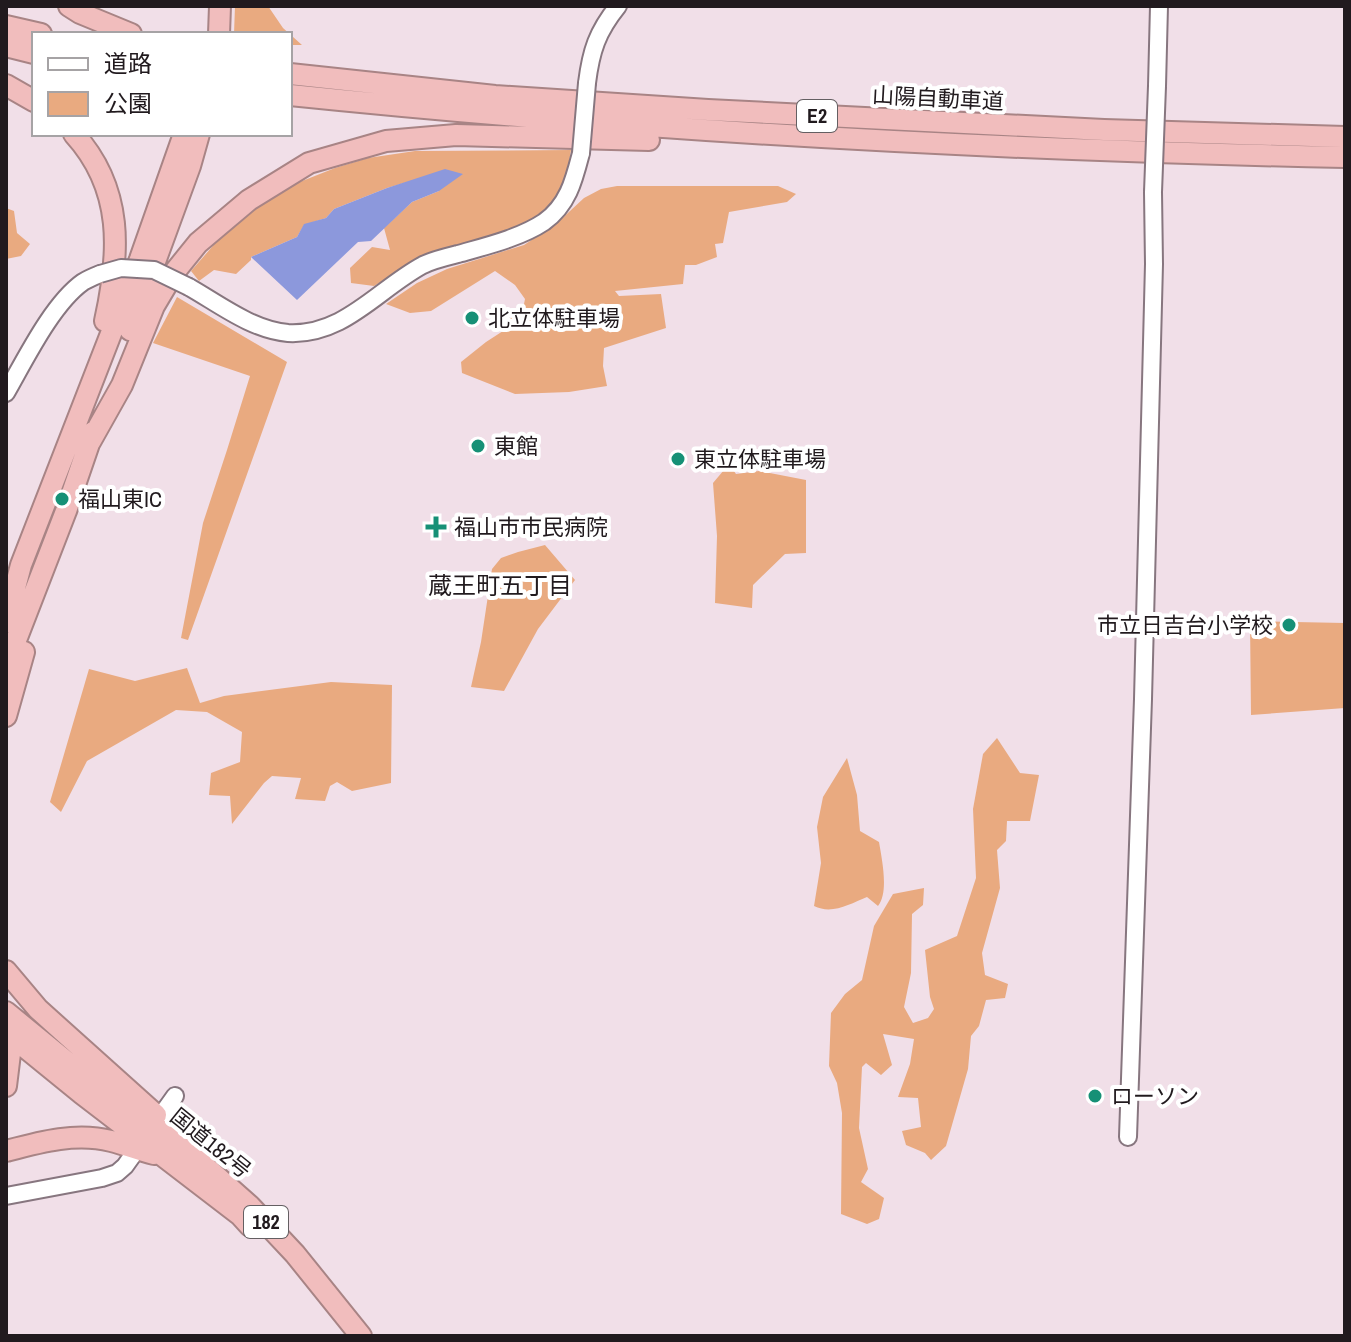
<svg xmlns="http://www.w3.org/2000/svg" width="1351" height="1342" viewBox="0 0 1351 1342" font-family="'Archivo Narrow','Noto Sans JP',sans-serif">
<rect width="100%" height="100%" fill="#f1dfe8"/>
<path fill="#e9aa80" d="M235 6H268L283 28 302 45H290V34H234Z
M571 150 567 174 559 194 540 214 520 226 479 240 431 252 374 286 351 283 350 268 372 247 390 250 384 228 412 202 439 191 411 181 387 188 334 209 326 218 304 225 297 237 251 257V260L236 274 214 270 199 281 191 271 225 232 259 205 292 185 335 168 368 158 415 151Z
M617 186H778L796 194 787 202 729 212 723 243 715 244 717 257 696 265H685L683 284 615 291 619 296 661 294 666 328 604 348 603 366 607 386 569 392 515 394 462 373 461 362 486 342 503 331 499 327 523 309 525 299 515 285 495 271 431 311 410 313 386 304 417 283 447 269 524 245 556 224 584 198 601 189Z
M6 208 14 211 17 233 30 244 21 256 6 259Z
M177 297 287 362 188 640 181 638 203 523 227 450 250 376 153 343Z
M729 464 736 474 759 471 806 480V553L785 554 753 585 752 608 715 603 717 536 713 483Z
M545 545 575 580 538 629 504 691 471 687 481 642 492 569 501 558 518 552Z
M1250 621 1345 623V708L1251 715Z
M187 668 200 703 224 696 331 682 392 685 391 783 352 791 337 782 330 786 325 801 295 799 301 778 272 776 264 783 232 824 230 796 209 795 211 773 240 762 242 732 207 712 176 710 87 761 61 812 50 802 89 669 135 681Z
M997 738 1020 773 1039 775 1030 821H1007L1006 841 997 850 1000 888 982 953 985 975 1008 984 1005 998 986 1000 979 1026 971 1036 968 1069 946 1146 931 1160 925 1153 906 1145 902 1131 921 1127 918 1098 898 1097 910 1064 914 1039 883 1034 892 1065 881 1075 866 1063 862 1067 859 1128 868 1169 861 1182 884 1198 879 1219 867 1224 841 1214 842 1113 837 1083 829 1066 831 1013 845 994 862 980 874 926 893 894 924 888 923 905 912 914 911 973 904 1007 913 1023 928 1018 934 1009 930 997 925 950 957 936 976 878 973 809 983 754Z
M847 758 857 795 860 831 879 842C882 860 889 892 878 906L867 897C850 904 832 915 814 906L821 863 817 827 823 797Z"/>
<path fill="#8c98dc" d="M445 169 463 174 439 191 412 202 371 241 358 242 297 300 251 257 297 237 304 224 326 218 334 209 387 188Z"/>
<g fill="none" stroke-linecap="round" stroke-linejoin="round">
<g stroke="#87767f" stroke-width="20">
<path id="secondary" d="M587 83C591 51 597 32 618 6
M1157 86 1159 6
M189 287C219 304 252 330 288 333 344 336 378 289 423 265 433 260 446 257 458 254 486 246 520 238 544 222 568 205 574 180 581 153
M6 393C25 360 52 304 83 282 88 279 95 276 100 274
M1128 1137 1143 699 1154 264 1153 192
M6 1196 102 1178 117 1173 125 1166 175 1096"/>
</g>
<g stroke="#a88485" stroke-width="24">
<path id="highway" d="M69 6 80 13 131 34
M6 26 41 34
M219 34 220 6
M6 46 34 53
M290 74 495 96 708 110 1104 130 1345 137
M6 85 34 101
M290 95C640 131 993 150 1345 157
M74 134C124 189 120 253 105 321
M130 330 190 166 199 134
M90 442 122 385 154 306 173 274 198 243 249 200 309 163 386 141 456 135 649 140
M6 622 21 565 140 259 184 134
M6 666 66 511 93 432
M6 716 24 652
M6 971 38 1009 156 1115
M6 1012 89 1080 180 1144 250 1206 295 1254 361 1336
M6 1032 81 1093 240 1215 250 1226
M6 1086 12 1037
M6 1151C40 1142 76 1132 111 1141 126 1145 139 1150 154 1154"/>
</g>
<use href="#secondary" stroke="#fff" stroke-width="16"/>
<use href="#highway" stroke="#f1bdbd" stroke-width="20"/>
<g stroke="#87767f" stroke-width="20" stroke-linecap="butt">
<path id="secondary-bridge" d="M581 153 587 83
M1153 192 1157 86
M100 274 121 268 154 270 189 287"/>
</g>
<use href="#secondary-bridge" stroke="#fff" stroke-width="16"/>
</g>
<g fill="#169076" stroke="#fff" stroke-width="3">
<circle cx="472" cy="318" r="8"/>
<circle cx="478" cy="446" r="8"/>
<circle cx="678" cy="459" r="8"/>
<circle cx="62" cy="499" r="8"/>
<path d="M432 515h8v8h8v8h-8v8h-8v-8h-8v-8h8z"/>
<circle cx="1289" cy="625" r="8"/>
<circle cx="1095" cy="1096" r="8"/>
</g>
<g text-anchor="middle" stroke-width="8" stroke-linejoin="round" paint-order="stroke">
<g fill="#fff" stroke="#645f62" stroke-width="2">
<rect x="797" y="100" width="40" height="32" rx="6"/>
<rect x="244" y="1206" width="44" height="32" rx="6"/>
</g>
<g font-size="20" font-weight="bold" fill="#211a1e">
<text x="817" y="123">E2</text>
<text x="266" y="1229">182</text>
</g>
<g font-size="22" fill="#211a1e" stroke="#fff">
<text transform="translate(938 98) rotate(3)" y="8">山陽自動車道</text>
<text transform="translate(211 1143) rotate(39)" y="8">国道182号</text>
</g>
<g font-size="22" fill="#211a1e" stroke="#fff" text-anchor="start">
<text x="488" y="326">北立体駐車場</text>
<text x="494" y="454">東館</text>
<text x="694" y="467">東立体駐車場</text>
<text x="78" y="507">福山東IC</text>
<text x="454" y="535">福山市市民病院</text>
<text x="1273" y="633" text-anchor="end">市立日吉台小学校</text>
<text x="1111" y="1104">ローソン</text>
</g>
<g font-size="24" fill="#211a1e" stroke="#fff">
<text x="500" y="594">蔵王町五丁目</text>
</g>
</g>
<rect width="1351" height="1342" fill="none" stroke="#211a1e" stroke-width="16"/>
<rect x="32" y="32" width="260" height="104" fill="#ffffff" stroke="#a6a3a5" stroke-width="2"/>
<rect x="48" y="58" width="40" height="12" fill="#ffffff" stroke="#a6a3a5" stroke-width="2"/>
<text x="104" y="72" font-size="24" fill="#211a1e">道路</text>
<rect x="48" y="92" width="40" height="24" fill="#e9aa80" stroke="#a6a3a5" stroke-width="2"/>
<text x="104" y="112" font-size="24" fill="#211a1e">公園</text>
</svg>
